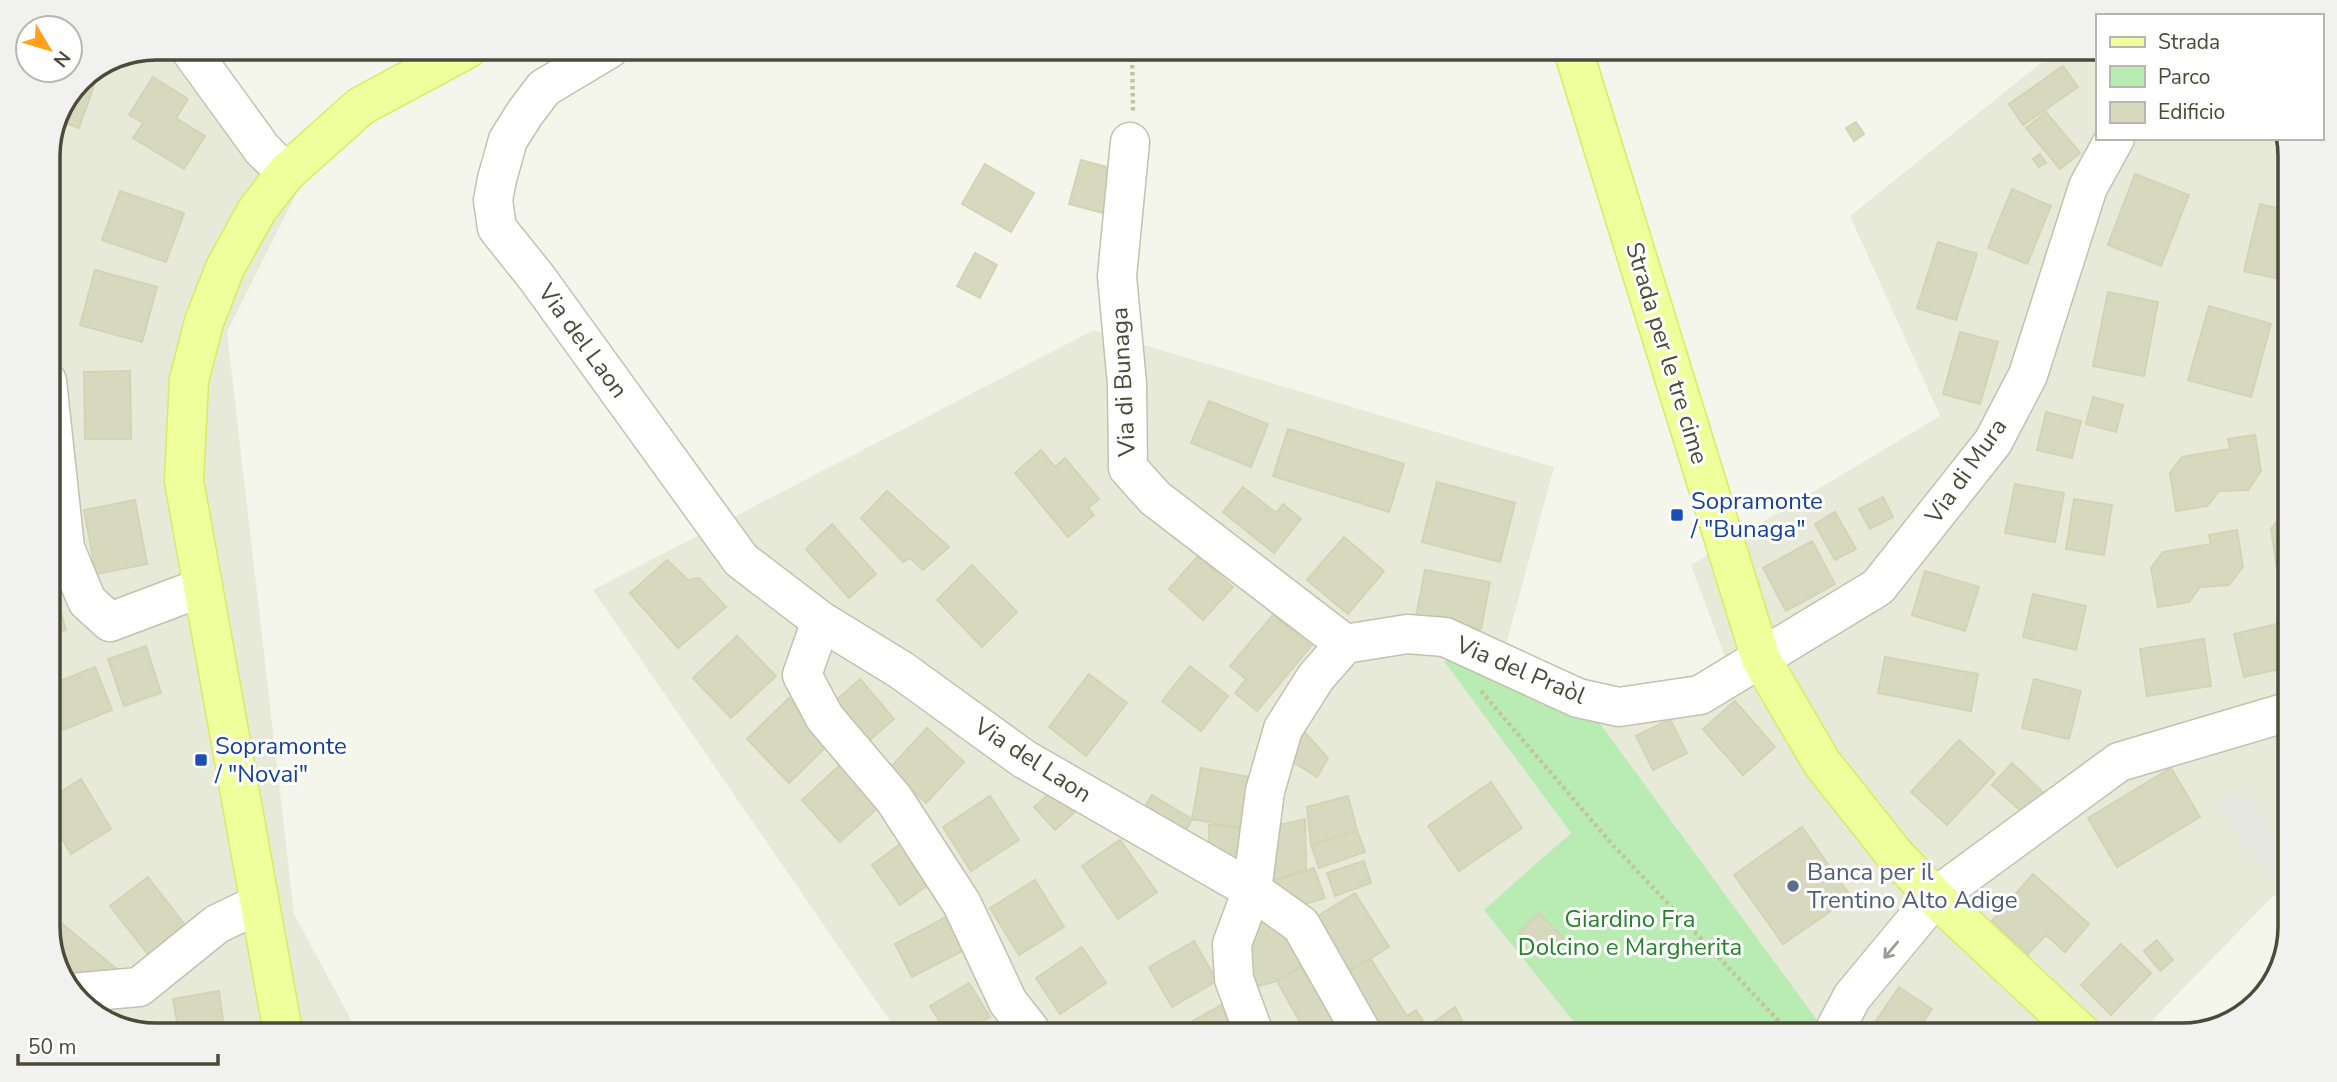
<svg xmlns="http://www.w3.org/2000/svg" width="2337" height="1082" viewBox="0 0 2337 1082" font-family="'Nunito Sans',sans-serif">
<rect width="100%" height="100%" fill="#f5f6eb"/>
<path fill="#e8ead9" d="M156 47H164L302 182 227 332 294 914 355 1027 114 1026 69 992 48 934 47 149 79 79Z
M2051 55H2097V138H2286L2290 149 2282 905 2274 895 2138 1035 896 1030 593 590 1094 330 1554 467 1505 649 1611 695 1729 668 1691 565 1940 416 1850 216Z"/>
<path fill="#b8ecb2" d="M1466 657 1593 714 1817 1020 1809 1033 1582 1032 1484 910 1571 833 1444 661Z"/>
<path fill="#e8e8e2" d="M2242 790 2283 846 2282 893 2216 805Z"/>
<path fill="#d7d9bf" stroke="#d2d4b2" stroke-width="2" d="M2063 66 2078 87 2023 125 2009 104Z
M99 71 79 128 60 121 79 79Z
M153 77 188 99 176 118 205 136 184 169 133 138 143 123 129 115Z
M2046 112 2080 153 2060 169 2026 128Z
M1856 122 1864 134 1854 141 1846 128Z
M2040 154 2046 163 2039 167 2033 159Z
M1081 160 1114 169 1103 213 1069 204Z
M985 164 1034 193 1011 232 962 204Z
M2135 174 2189 195 2161 266 2108 245Z
M47 179 56 181 47 210Z
M2012 189 2051 206 2027 264 1988 248Z
M120 191 184 213 166 262 102 240Z
M2260 204 2289 211 2288 281 2244 271Z
M1938 242 1977 254 1956 320 1917 308Z
M975 253 997 265 980 298 957 286Z
M95 270 157 287 142 342 80 325Z
M2108 292 2158 302 2144 376 2093 366Z
M2209 306 2271 324 2251 397 2188 380Z
M1960 332 1998 342 1980 404 1943 394Z
M130 371 131 439H85L84 372Z
M2093 397 2123 405 2116 432 2086 424Z
M1209 401 1268 424 1251 467 1191 443Z
M2046 412 2081 421 2072 458 2037 450Z
M1288 429 1404 464 1389 512 1273 476Z
M2255 435 2261 471 2248 490 2219 491 2207 506 2176 511 2170 473 2182 457 2230 449 2228 439Z
M1041 450 1055 467 1065 458 1099 499 1088 508 1094 515 1068 537 1015 473Z
M1437 482 1515 503 1500 562 1422 542Z
M2015 484 2064 493 2055 542 2005 533Z
M1243 487 1276 513 1283 504 1301 519 1274 553 1223 512Z
M887 491 949 547 923 570 910 558 903 562 861 518Z
M1883 497 1893 517 1870 529 1859 509Z
M2074 499 2112 505 2104 555 2066 549Z
M135 500 147 564 96 574 84 510Z
M1835 512 1856 549 1835 560 1815 524Z
M2283 513H2286L2285 567 2277 568 2271 529Z
M832 524 876 574 849 598 806 549Z
M2237 530 2243 567 2229 585 2200 587 2189 602 2158 607 2151 568 2163 552 2211 544 2209 535Z
M1344 537 1384 571 1348 614 1307 580Z
M1812 541 1835 584 1786 611 1763 568Z
M1198 556 1233 587 1203 620 1169 589Z
M667 560 688 580 699 578 726 607 678 648 630 593Z
M972 565 1017 612 982 647 937 600Z
M1425 570 1490 582 1481 629 1416 617Z
M1925 571 1979 587 1965 631 1912 615Z
M50 576 66 630 47 635V577Z
M2033 594 2086 606 2076 650 2023 637Z
M1273 615 1311 646 1257 711 1235 693 1246 679 1230 666Z
M2285 622 2284 668 2244 677 2234 634Z
M737 636 776 676 731 718 693 678Z
M2204 639 2211 686 2147 696 2140 649Z
M146 646 161 693 124 706 108 659Z
M1885 657 1978 674 1971 711 1878 693Z
M1190 666 1228 696 1201 731 1162 701Z
M95 667 112 710 63 730 47 686Z
M1089 674 1127 703 1086 756 1049 727Z
M860 679 894 719 865 744 831 705Z
M2034 679 2081 691 2069 739 2022 728Z
M789 698 831 742 789 783 747 739Z
M1735 701 1775 747 1743 775 1703 729Z
M1670 719 1687 753 1653 770 1636 736Z
M1297 724 1328 758 1317 777 1279 753Z
M927 728 964 762 926 803 889 769Z
M1959 740 1995 773 1947 825 1911 792Z
M842 763 880 806 840 842 802 800Z
M2012 763 2044 793 2024 814 1992 785Z
M1201 768 1254 778 1245 829 1192 819Z
M2171 768 2200 817 2117 867 2088 818Z
M81 779 111 829 71 854 48 815V800Z
M1491 782 1522 828 1459 871 1428 826Z
M1057 787 1077 810 1055 830 1034 807Z
M1152 795 1192 819 1178 843 1138 819Z
M990 796 1019 840 971 871 943 827Z
M1348 796 1357 830 1311 845 1307 807Z
M1305 819 1306 869 1264 884 1263 829Z
M1209 824 1245 829 1242 868 1209 851Z
M1802 827 1851 897 1783 944 1734 875Z
M1357 830 1365 852 1319 868 1311 845Z
M1120 840 1157 892 1118 919 1082 866Z
M903 842 932 882 900 905 872 865Z
M1364 861 1371 883 1335 896 1327 873Z
M1314 868 1325 898 1292 908 1264 884Z
M2033 874 2089 924 2065 952 2046 935 2028 954 1992 921Z
M148 877 188 929 151 958 110 906Z
M1035 880 1064 927 1019 955 990 908Z
M1355 893 1389 947 1342 976 1308 922Z
M48 912 130 980 66 982 48 934Z
M1280 912 1313 960 1277 981 1251 988 1242 930Z
M1539 913 1562 937 1543 956 1519 933Z
M948 916 966 949 912 977 895 944Z
M2157 940 2173 960 2160 971 2144 951Z
M1194 941 1217 981 1172 1007 1149 967Z
M2121 944 2151 973 2111 1015 2081 985Z
M1082 947 1106 983 1060 1014 1036 978Z
M1370 958 1407 1016 1416 1010 1427 1027 1419 1032 1378 1031 1342 976Z
M1313 960 1353 1031H1305L1277 981Z
M969 983 990 1017 969 1030H945L930 1006Z
M1899 987 1932 1009 1915 1034 1868 1033Z
M219 991 224 1027H178L173 999Z
M1228 1001 1245 1031H1186L1184 1026Z
M1455 1007 1468 1032H1419L1427 1027Z"/>
<g fill="none" stroke-linecap="round" stroke-linejoin="round">
<g stroke="#c0c3ad" stroke-width="41">
<path id="minor" d="M188 47 262 149 286 173
M609 49 544 88 525 113 508 140 497 179 493 200 497 228 537 278 741 560 821 621 901 670 1024 759 1252 890 1301 925 1361 1031
M1130 142 1117 276 1127 384 1128 468 1155 498 1345 644
M47 381 65 548 87 601 110 622 203 587
M821 621 802 675 825 718 894 799 962 904 1008 1002 1030 1030
M71 993 139 987 217 924 259 904
M1253 1031 1234 979 1232 944 1252 890 1265 791 1283 729 1316 677 1345 644 1407 634 1445 637 1578 698 1619 707 1700 695 1878 587 1993 442 2028 375 2088 187 2115 138
M1833 1033 1852 997 1935 897 2119 762 2284 713"/>
</g>
<g stroke="#d8eb64" stroke-width="41">
<path id="major" d="M1574 53 1761 659 1822 763 1895 855 1935 897 2082 1034
M282 1027 184 481 189 380 204 322 225 268 257 210 286 173 361 106 467 49"/>
</g>
<path stroke="#c2c59d" stroke-width="4.5" stroke-dasharray="3.5 3.5" stroke-linecap="butt" d="M1132 51 1133 113
M1481 691 1610 842 1790 1033"/>
<use href="#minor" stroke="#fff" stroke-width="38"/>
<use href="#major" stroke="#efff9b" stroke-width="38"/>
</g>
<defs><path id="oneway-shaft" d="M-6 0H5M1.5-3L5.5 0L1.5 3" fill="none" stroke-width="1.6" stroke-linecap="round" stroke-linejoin="round" transform="scale(1.75)"/></defs>
<use stroke="#9b9c92" href="#oneway-shaft" transform="translate(1891 950) rotate(130)"/>
<g fill="#1a4fb4" stroke="#fff" stroke-width="2.5">
<rect x="1670" y="508" width="14" height="14" rx="3.5"/>
<rect x="194" y="753" width="14" height="14" rx="3.5"/>
</g>
<circle fill="#5c6f8a" stroke="#fff" stroke-width="2.5" cx="1793" cy="886" r="7"/>
<g text-anchor="middle" stroke-width="6" stroke-linejoin="round" paint-order="stroke">
<g font-size="24" fill="#4a4b38" stroke="#fff">
<text transform="translate(583 341) rotate(54)" y="8">Via del Laon</text>
<text transform="translate(1667 353) rotate(73)" y="8">Strada per le tre cime</text>
<text transform="translate(1123 382) rotate(-93)" y="8">Via di Bunaga</text>
<text transform="translate(1966 471) rotate(-55)" y="8">Via di Mura</text>
<text transform="translate(1521 670) rotate(23)" y="8">Via del Praòl</text>
<text transform="translate(1033 760) rotate(33)" y="8">Via del Laon</text>
</g>
<g font-size="24" fill="#164399" stroke="#fff" text-anchor="start">
<text x="1691" y="509">Sopramonte<tspan x="1691" dy="28">/ "Bunaga"</tspan></text>
<text x="215" y="754">Sopramonte<tspan x="215" dy="28">/ "Novai"</tspan></text>
</g>
<g font-size="24" fill="#4e5e75" stroke="#fff" text-anchor="start">
<text x="1807" y="880">Banca per il<tspan x="1807" dy="28">Trentino Alto Adige</tspan></text>
</g>
<g font-size="24" fill="#26822c" stroke="#fff">
<text x="1630" y="927">Giardino Fra<tspan x="1630" dy="28">Dolcino e Margherita</tspan></text>
</g>
</g>
<path d="M0 0H2337V1082H0ZM156 60H2182A96 96 0 0 1 2278 156V927A96 96 0 0 1 2182 1023H156A96 96 0 0 1 60 927V156A96 96 0 0 1 156 60Z" fill="#f1f1ef" fill-rule="evenodd"/>
<path fill="none" stroke="#4a4b38" stroke-width="3.5" d="M156 60H2182A96 96 0 0 1 2278 156V927A96 96 0 0 1 2182 1023H156A96 96 0 0 1 60 927V156A96 96 0 0 1 156 60Z"/>
<rect x="2096" y="14" width="228" height="126" fill="#ffffff" stroke="#b7b7af" stroke-width="2"/>
<rect x="2110" y="37" width="35" height="10" fill="#efff9b" stroke="#b7b7af" stroke-width="2"/>
<text x="2158" y="49" font-size="21" fill="#4a4b38">Strada</text>
<rect x="2110" y="66" width="35" height="21" fill="#b8ecb2" stroke="#b7b7af" stroke-width="2"/>
<text x="2158" y="84" font-size="21" fill="#4a4b38">Parco</text>
<rect x="2110" y="102" width="35" height="21" fill="#d7d9bf" stroke="#b7b7af" stroke-width="2"/>
<text x="2158" y="119" font-size="21" fill="#4a4b38">Edificio</text>
<g transform="translate(49 49) rotate(128)"><circle r="33" fill="#ffffff" stroke="#b7b7af" stroke-width="2"/>
<path d="M0-5L12 26L0 18L-12 26Z" fill="#ffa119"/>
<text y="-10" font-size="19" font-weight="bold" text-anchor="middle" fill="#4a4b38">N</text>
</g>
<path d="M18 1054v10h200v-10" fill="none" stroke="#4a4b38" stroke-width="3.5"/>
<text x="28" y="1054" font-size="21" fill="#4a4b38" stroke="#ffffff" stroke-width="5" paint-order="stroke">50 m</text>
</svg>
